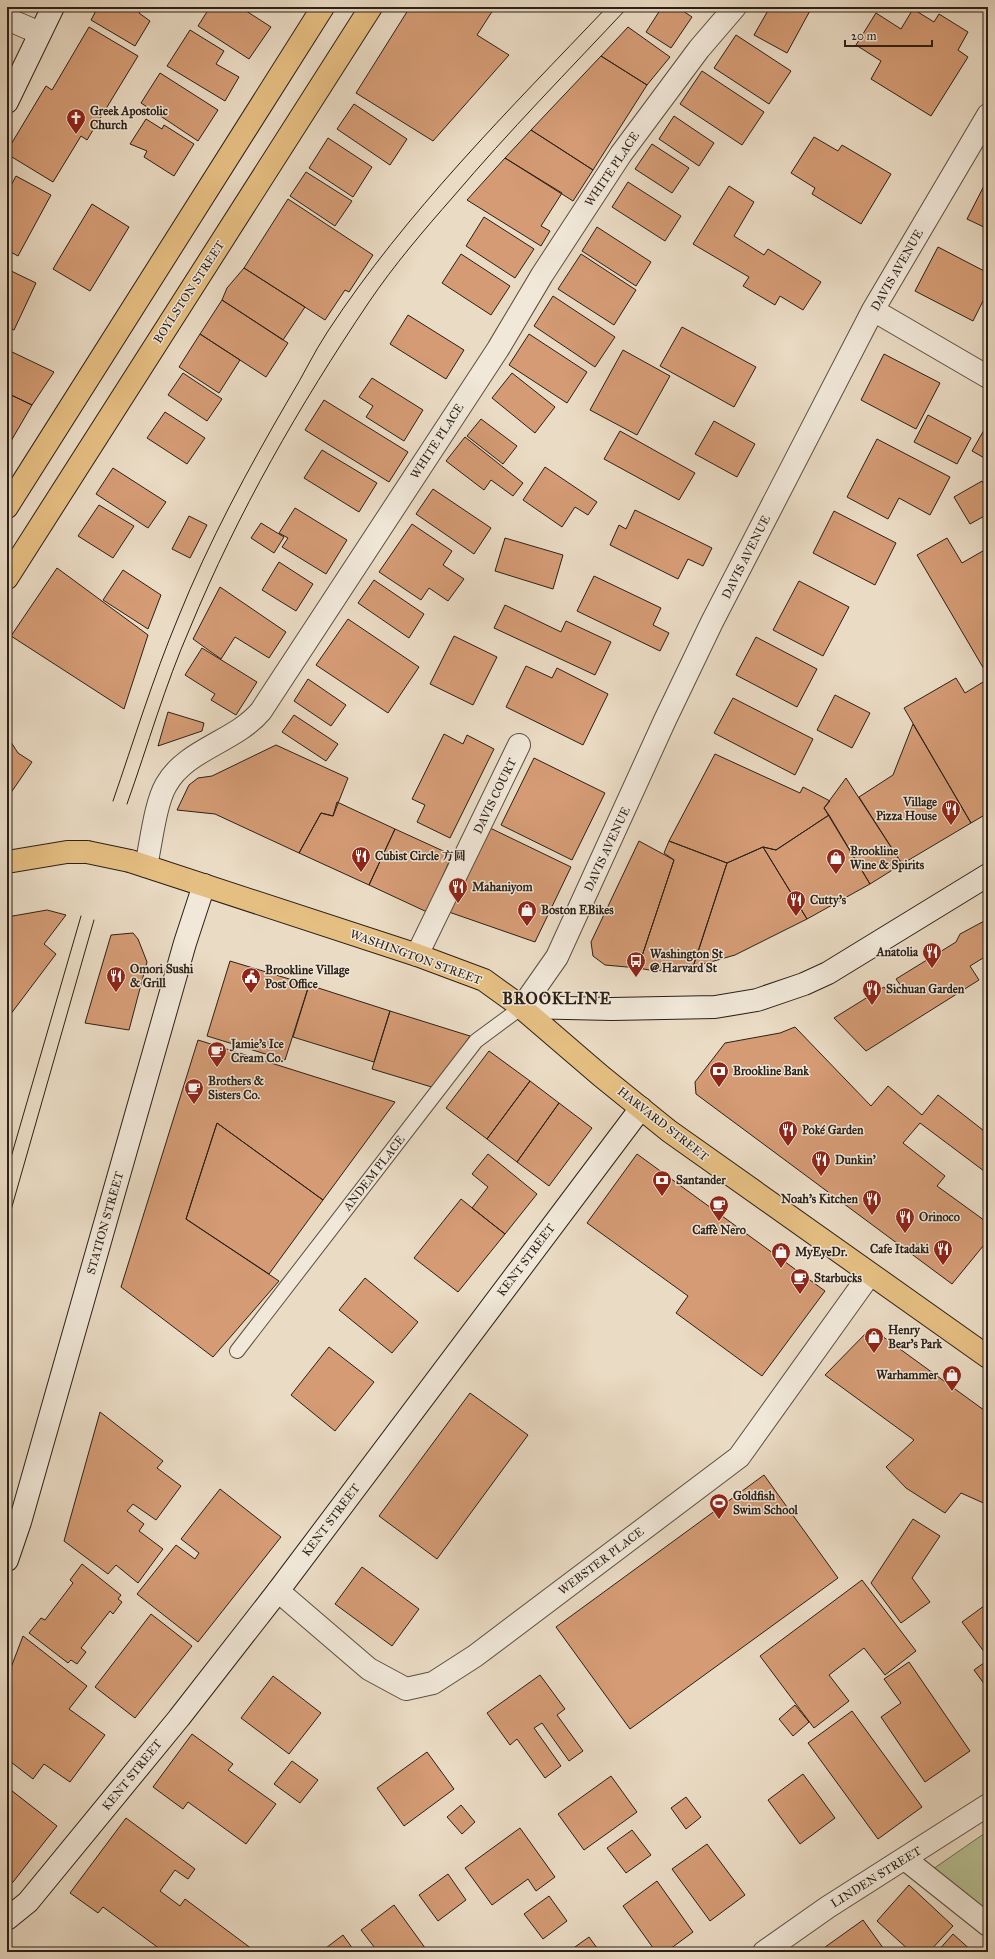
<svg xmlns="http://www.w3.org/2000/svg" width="995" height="1959" viewBox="0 0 995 1959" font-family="'IM FELL Great Primer','Noto Serif SC',serif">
<rect width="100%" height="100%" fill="#eadbc4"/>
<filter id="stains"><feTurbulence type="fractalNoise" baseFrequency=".005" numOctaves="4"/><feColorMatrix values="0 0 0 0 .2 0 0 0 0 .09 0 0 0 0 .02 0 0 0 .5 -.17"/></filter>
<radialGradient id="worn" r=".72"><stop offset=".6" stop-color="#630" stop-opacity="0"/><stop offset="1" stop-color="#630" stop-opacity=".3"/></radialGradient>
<path fill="#b7c094" stroke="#717056" d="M988 1831V1915L933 1869Z"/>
<path fill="#d49b74" stroke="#2b2017" d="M98 7H143L139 13 150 21 135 46 91 20Z
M210 7H240L271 27 249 59 198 26Z
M410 7H495L477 35 509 55 433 141 356 93Z
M662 7H682L680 9 692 17 671 48 646 32Z
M770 7H812L787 53 754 35Z
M913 9 934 22 939 14 968 32 958 50 968 57 931 116 871 79 881 61 856 45 876 13 901 29Z
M89 27 138 56 87 140 81 136 53 182 7 154V151L46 86 52 90Z
M628 27 670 57 647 85 601 56Z
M190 30 224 51 216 64 239 77 225 101 167 66Z
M736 35 791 71 769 104 714 68Z
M601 56 647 85 593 170 531 130Z
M702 71 764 112 742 145 680 104Z
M160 73 218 110 198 141 141 103Z
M354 104 407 139 390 165 337 129Z
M674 116 714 143 699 166 659 139Z
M146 119 162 129 164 125 194 144 174 176 144 157 147 151 130 144Z
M531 130 593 170 573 201 505 158Z
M814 137 838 151 842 145 891 174 861 224 812 194 815 188 791 173Z
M328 138 372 167 353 197 309 168Z
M652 144 689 168 672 193 635 169Z
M505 158 562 193 541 226 550 231 541 246 467 200Z
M306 172 352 201 335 226 290 196Z
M16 176 51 195 18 256 7 250V193Z
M988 178V229L967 219Z
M628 182 681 216 665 241 612 207Z
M729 186 754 202 734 236 764 255 768 249 821 282 803 310 780 296 775 305 743 286 749 277 693 244Z
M288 199 373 255 349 292 345 290 325 320 244 268Z
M92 204 129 227 90 291 53 269Z
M484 217 534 249 515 278 466 246Z
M597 227 651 262 636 286 582 251Z
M938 247 988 273V291L973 321 915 291Z
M461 254 510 286 491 315 442 283Z
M581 254 636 290 614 325 558 289Z
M244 268 305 307 283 340 222 300 227 288Z
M7 269 36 283 14 330 7 327Z
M553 296 615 337 595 367 534 326Z
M222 300 288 343 266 377 200 334Z
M408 315 464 350 446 379 390 344Z
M682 327 756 367 734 407 660 366Z
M200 334 240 360 219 393 179 367Z
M529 334 587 372 567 403 509 365Z
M623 350 670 376 637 435 590 410Z
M10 351 54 372 32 405 7 393V357Z
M884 354 940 383 916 429 861 400Z
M183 373 222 399 207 421 168 395Z
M512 373 555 407 535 433 492 398Z
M372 378 423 410 404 441 366 417 373 406 359 397Z
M7 393 32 405 11 441 7 439Z
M324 400 408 452 389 482 305 430Z
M165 412 205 438 187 464 147 438Z
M928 415 971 438 957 464 914 442Z
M481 419 517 446 503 464 467 436Z
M714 421 755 444 737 477 695 454Z
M988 423V460L972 451Z
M620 431 695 473 679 500 604 459Z
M465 437 523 483 513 496 491 480 484 490 446 461Z
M877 439 950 477 930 515 899 498 888 519 847 497Z
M322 450 377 483 359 512 304 478Z
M545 467 597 502 588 515 575 507 562 527 523 500Z
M113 468 166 502 148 528 96 494Z
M982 481 988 492V514L970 524 954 497Z
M433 489 491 528 474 554 416 514Z
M99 505 134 526 113 558 78 536Z
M295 508 347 540 326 574 282 547 288 538 279 533Z
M635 510 712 548 703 566 688 559 678 579 610 545 619 525 626 529Z
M834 511 896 543 875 585 813 553Z
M189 516 207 525 190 558 172 549Z
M261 523 284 537 274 553 251 538Z
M412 524 452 551 443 565 464 579 448 601 429 588 421 600 379 572Z
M505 538 563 555 553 589 495 571Z
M947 538 962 563 988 548V676L917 555Z
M279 562 313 584 296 611 262 590Z
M57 568 148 635 124 709 11 636Z
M123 570 161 595 148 629 103 600Z
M594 576 661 608 653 625 669 633 660 651 577 611Z
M374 580 424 614 409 638 358 603Z
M799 581 849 607 823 656 773 630Z
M220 587 286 632 269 658 235 637 221 659 193 639Z
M505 605 561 632 566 621 611 642 595 675 494 628Z
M348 619 419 667 388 713 316 665Z
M454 636 497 657 473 705 430 684Z
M756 637 817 669 797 707 736 675Z
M202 648 257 682 236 715 211 700 215 694 185 675Z
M526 666 552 678 557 668 608 694 583 745 506 707Z
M956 678 965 693 988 679V813L971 823 904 708Z
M308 679 346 705 331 726 294 701Z
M835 695 870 713 852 748 817 730Z
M733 698 813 739 795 775 714 733Z
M168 712 204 723 202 731 158 746Z
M294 715 338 744 326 761 282 732Z
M913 724 971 823 902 864 859 797 893 775Z
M444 734 463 744 467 735 494 749 450 838 417 822 425 805 412 799Z
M7 736 18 753 32 762 8 797 10 810H7Z
M276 745 348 778 333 816 321 813 299 853 215 814 177 810 189 785 198 778 212 776Z
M715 754 800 793 803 787 830 801 824 808 829 815 776 850 763 847 727 863 669 841Z
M534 758 605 793 572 860 501 825Z
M846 778 902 864 870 884 824 808Z
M337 802 395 829 369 885 299 853 321 813 333 816Z
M829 815 870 884 807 919 763 847 776 850Z
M488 827 571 867 535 942 446 911Z
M395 829 452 855 427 912 369 885Z
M639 841 674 860 638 968 605 965 593 956 591 942Z
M669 841 727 863 693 967 655 971 638 968 674 860 664 853Z
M763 847 807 919 735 955 693 967 727 863Z
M47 910 66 915 44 944 56 954 7 1019V917Z
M988 919V955L970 966 979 980 866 1051 834 1018 884 987 888 993 901 986 896 979 956 942 960 934Z
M133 933 138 939 147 962 129 1030 85 1023 111 935Z
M230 961 309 985 285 1060 207 1036Z
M309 985 390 1011 374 1062 293 1037Z
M390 1011 470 1036 435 1088 372 1069Z
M795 1027 871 1106 888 1086 922 1115 938 1095 988 1134V1174L920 1123 903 1143 945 1176 937 1186 988 1223V1240L952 1284 696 1094 695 1082 725 1043 780 1033Z
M198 1040 395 1102 323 1200 217 1123 186 1219 279 1281 213 1357 121 1287Z
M489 1051 530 1081 487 1139 446 1108Z
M530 1081 559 1103 517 1162 487 1139Z
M559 1103 592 1128 549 1186 517 1162Z
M217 1123 323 1200 269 1274 186 1219Z
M488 1154 537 1194 505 1234 472 1208 488 1187 472 1174Z
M637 1154 825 1291 762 1376 676 1313 688 1296 587 1223Z
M461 1199 505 1234 458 1292 414 1258Z
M365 1278 418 1322 392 1353 339 1310Z
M871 1328 988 1413V1505L961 1493 945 1513 906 1488 886 1467 914 1440 825 1375Z
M329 1347 374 1382 335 1431 291 1395Z
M470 1393 528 1435 437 1559 379 1516Z
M100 1412 163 1461 157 1468 181 1486 156 1520 133 1504 127 1511 144 1524 139 1531 163 1549 138 1583 116 1565 108 1574 64 1541Z
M764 1475 838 1578 630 1729 556 1627Z
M220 1489 281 1537 198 1642 137 1594 176 1545 195 1559 199 1553 181 1539Z
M913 1519 940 1536 912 1578 930 1602 901 1623 871 1583Z
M82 1564 121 1595 118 1599 122 1602 113 1614 110 1611 81 1648 86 1652 77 1664 71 1660 68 1663 29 1633 41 1618 45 1620 73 1583 70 1580Z
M362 1567 419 1609 392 1646 335 1604Z
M862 1580 916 1651 885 1675 864 1648 829 1675 849 1701 814 1728 760 1656Z
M988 1603V1657L962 1622Z
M151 1614 192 1646 135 1718 95 1687Z
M23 1636 87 1686 69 1709 105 1735 70 1782 44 1764 33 1779 7 1759V1678Z
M988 1660V1689L974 1670Z
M909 1662 970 1751 925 1782 881 1717 901 1703 884 1679Z
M540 1675 565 1709 557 1715 583 1751 569 1761 542 1723 534 1728 561 1766 545 1778 517 1739 510 1745 487 1713Z
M273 1676 321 1713 289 1754 241 1718Z
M795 1705 809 1722 793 1736 779 1719Z
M852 1711 922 1807 878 1839 808 1743Z
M192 1734 233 1764 228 1770 276 1804 246 1844 188 1802 183 1809 153 1787Z
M427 1752 454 1789 404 1826 377 1788Z
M292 1761 318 1780 300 1803 274 1784Z
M803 1774 835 1818 800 1844 768 1800Z
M611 1776 637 1812 584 1850 558 1814Z
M7 1787 57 1826 13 1882 7 1886Z
M686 1797 701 1817 686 1829 671 1808Z
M461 1805 475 1822 462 1834 447 1817Z
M126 1818 195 1869 188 1879 175 1870 160 1891 180 1906 185 1899 256 1952H164L103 1907 98 1913 70 1893Z
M520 1828 555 1877 536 1891 528 1879 492 1905 465 1868Z
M632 1830 651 1855 626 1873 607 1848Z
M707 1844 745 1895 710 1921 672 1869Z
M448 1874 466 1900 438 1921 419 1895Z
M657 1881 693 1932 666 1952H656L623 1906Z
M909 1885 953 1926 929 1952H911L877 1921Z
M549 1896 567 1921 543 1939 524 1914Z
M394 1905 428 1952H378L361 1930Z
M863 1920 886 1952H823L821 1950Z
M953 1934 973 1952H937Z
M343 1935 355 1952H323L322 1951Z
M589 1937 600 1952H568Z"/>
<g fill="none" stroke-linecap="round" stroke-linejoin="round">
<g stroke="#5b4f42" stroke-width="16">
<path id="lane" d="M237 1351 476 1041 522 1007"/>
</g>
<g stroke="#5b4f42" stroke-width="24">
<path id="street" d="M7 19 40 33
M873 310 988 377
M146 866C151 844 155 804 166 785 186 749 235 742 261 711L498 349 542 275 621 154 699 49 735 7
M417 955 519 745
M522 1007 557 957 665 720 712 622 873 310 988 115
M278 1591 369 1669 406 1689 433 1683 475 1656 739 1457 870 1274
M905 1859 988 1925
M764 1952 828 1907 988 1805"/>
</g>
<g stroke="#2b2017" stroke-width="24">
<path id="secondary" d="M7 102 53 7
M522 1007 612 1009 715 1007 757 1000 804 984 828 973 988 875
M7 1560 20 1522 185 943 204 885
M7 1919 28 1902 179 1718 278 1591 641 1108"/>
</g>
<g stroke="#2b2017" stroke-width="24">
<path id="primary" d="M130 861 417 955 484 980 516 1003 601 1076 669 1131 988 1357
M7 862 67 852H87"/>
</g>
<g stroke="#2b2017" stroke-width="24">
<path id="highway" d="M7 507 323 7
M7 578 371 7"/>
</g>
<use href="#lane" stroke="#f1e8d9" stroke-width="14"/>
<use href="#street" stroke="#f1e8d9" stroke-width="22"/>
<use href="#secondary" stroke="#f1e8d9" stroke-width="22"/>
<use href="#primary" stroke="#e5be82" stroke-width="22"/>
<use href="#highway" stroke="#e5be82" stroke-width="22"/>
<path stroke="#2b2017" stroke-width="1" d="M113 801C134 740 153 678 178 618 209 541 248 469 290 397 303 376 314 352 328 331 406 212 509 110 607 7
M127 804C148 745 165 685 190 628 238 512 299 406 369 302 394 265 424 230 453 197 509 131 569 70 628 7
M7 1171 81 916
M7 1224 94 920"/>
<g stroke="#2b2017" stroke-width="24" stroke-linecap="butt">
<path id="primary-bridge" d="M87 852 130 861"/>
</g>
<use href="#primary-bridge" stroke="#e5be82" stroke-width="22"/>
</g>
<defs>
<g id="church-pin" transform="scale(1)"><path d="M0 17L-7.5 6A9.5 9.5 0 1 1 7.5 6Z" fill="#8f2418" stroke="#f1e8d9"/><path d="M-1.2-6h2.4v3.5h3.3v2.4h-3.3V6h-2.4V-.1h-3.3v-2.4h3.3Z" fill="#fff"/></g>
<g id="restaurant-pin" transform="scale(1)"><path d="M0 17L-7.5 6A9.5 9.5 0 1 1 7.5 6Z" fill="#8f2418" stroke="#f1e8d9"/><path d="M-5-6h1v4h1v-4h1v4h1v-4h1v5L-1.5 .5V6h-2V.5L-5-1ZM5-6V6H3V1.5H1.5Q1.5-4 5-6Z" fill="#fff"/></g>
<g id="shop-pin" transform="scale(1)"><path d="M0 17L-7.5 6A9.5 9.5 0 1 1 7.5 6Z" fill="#8f2418" stroke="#f1e8d9"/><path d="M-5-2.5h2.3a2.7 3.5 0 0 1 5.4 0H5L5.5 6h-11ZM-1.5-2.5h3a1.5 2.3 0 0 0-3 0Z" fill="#fff"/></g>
<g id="bus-pin" transform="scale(1)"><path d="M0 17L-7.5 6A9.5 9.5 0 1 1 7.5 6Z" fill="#8f2418" stroke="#f1e8d9"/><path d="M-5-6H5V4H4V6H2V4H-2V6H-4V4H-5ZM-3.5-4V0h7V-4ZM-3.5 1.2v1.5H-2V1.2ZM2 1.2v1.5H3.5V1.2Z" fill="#fff"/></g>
<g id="civic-pin" transform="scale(1)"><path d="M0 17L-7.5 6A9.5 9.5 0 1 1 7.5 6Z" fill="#8f2418" stroke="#f1e8d9"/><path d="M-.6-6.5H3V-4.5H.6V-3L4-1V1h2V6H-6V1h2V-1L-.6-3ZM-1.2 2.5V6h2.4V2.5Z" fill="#fff"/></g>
<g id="cafe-pin" transform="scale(1)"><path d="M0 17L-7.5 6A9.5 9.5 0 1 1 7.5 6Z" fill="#8f2418" stroke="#f1e8d9"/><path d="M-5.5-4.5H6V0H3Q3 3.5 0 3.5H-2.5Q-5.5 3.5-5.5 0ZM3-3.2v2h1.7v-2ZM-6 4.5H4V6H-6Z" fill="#fff"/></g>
<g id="bank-pin" transform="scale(1)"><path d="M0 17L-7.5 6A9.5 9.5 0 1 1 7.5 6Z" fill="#8f2418" stroke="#f1e8d9"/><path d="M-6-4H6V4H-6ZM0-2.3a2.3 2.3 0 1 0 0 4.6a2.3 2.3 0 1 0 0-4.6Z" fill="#fff"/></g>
<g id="stadium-pin" transform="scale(1)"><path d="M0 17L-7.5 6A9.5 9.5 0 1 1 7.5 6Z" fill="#8f2418" stroke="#f1e8d9"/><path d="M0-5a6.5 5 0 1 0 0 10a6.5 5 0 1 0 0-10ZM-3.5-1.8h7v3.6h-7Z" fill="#fff"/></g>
</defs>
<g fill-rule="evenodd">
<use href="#church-pin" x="76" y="118"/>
<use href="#restaurant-pin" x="951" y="809"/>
<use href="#restaurant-pin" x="361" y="856"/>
<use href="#shop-pin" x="836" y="858"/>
<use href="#restaurant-pin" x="458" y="887"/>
<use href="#restaurant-pin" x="796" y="900"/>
<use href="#shop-pin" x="527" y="910"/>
<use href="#restaurant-pin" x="932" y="952"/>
<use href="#bus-pin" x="636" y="961"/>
<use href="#restaurant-pin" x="116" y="976"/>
<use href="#civic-pin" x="251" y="977"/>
<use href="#restaurant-pin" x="872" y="989"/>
<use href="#cafe-pin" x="217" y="1051"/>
<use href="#bank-pin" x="719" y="1071"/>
<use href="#cafe-pin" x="194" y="1088"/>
<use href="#restaurant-pin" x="788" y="1130"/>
<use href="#restaurant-pin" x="821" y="1160"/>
<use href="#bank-pin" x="662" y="1180"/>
<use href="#restaurant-pin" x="872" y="1199"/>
<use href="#cafe-pin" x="719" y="1205"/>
<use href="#restaurant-pin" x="905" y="1217"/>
<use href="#restaurant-pin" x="943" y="1249"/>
<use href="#shop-pin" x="781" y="1252"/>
<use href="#cafe-pin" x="800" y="1278"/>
<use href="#shop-pin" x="874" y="1337"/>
<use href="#shop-pin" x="952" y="1375"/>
<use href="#stadium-pin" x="719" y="1503"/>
</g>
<g text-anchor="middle" stroke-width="3" stroke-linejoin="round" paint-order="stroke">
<g font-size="12" font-weight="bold" fill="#2b2017" stroke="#f1e8d9" text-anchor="start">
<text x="90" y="115">Greek Apostolic<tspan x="90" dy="14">Church</tspan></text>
<text x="937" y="806" text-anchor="end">Village<tspan x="937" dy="14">Pizza House</tspan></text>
<text x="850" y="855">Brookline<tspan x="850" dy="14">Wine &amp; Spirits</tspan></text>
<text x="375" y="860">Cubist Circle 方圆</text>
<text x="472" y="891">Mahaniyom</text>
<text x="810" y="904">Cutty's</text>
<text x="541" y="914">Boston EBikes</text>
<text x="918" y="956" text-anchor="end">Anatolia</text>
<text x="650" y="958">Washington St<tspan x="650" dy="14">@ Harvard St</tspan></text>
<text x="130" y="973">Omori Sushi<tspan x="130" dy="14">&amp; Grill</tspan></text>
<text x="265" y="974">Brookline Village<tspan x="265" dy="14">Post Office</tspan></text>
<text x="886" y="993">Sichuan Garden</text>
<text x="231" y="1048">Jamie's Ice<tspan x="231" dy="14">Cream Co.</tspan></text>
<text x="733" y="1075">Brookline Bank</text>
<text x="208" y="1085">Brothers &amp;<tspan x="208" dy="14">Sisters Co.</tspan></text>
<text x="802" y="1134">Poké Garden</text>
<text x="835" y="1164">Dunkin'</text>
<text x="676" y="1184">Santander</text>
<text x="858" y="1203" text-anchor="end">Noah's Kitchen</text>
<text x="919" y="1221">Orinoco</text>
<text x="719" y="1234" text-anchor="middle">Caffè Nero</text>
<text x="929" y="1253" text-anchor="end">Cafe Itadaki</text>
<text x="795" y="1256">MyEyeDr.</text>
<text x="814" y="1282">Starbucks</text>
<text x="888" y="1334">Henry<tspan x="888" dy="14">Bear's Park</tspan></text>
<text x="938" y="1379" text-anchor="end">Warhammer</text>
<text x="733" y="1500">Goldfish<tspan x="733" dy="14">Swim School</tspan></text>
</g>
<g font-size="12" fill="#2b2017" stroke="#f1e8d9">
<text transform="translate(612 169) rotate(-56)" y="4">WHITE PLACE</text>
<text transform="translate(897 270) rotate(-60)" y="4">DAVIS AVENUE</text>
<text transform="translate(189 292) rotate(-57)" y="4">BOYLSTON STREET</text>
<text transform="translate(437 441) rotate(-57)" y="4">WHITE PLACE</text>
<text transform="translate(746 557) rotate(-63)" y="4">DAVIS AVENUE</text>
<text transform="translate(495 796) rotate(-64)" y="4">DAVIS COURT</text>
<text transform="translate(607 849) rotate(-65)" y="4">DAVIS AVENUE</text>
<text transform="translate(416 957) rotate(20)" y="4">WASHINGTON STREET</text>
<text transform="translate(663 1124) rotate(38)" y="4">HARVARD STREET</text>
<text transform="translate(374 1173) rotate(-52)" y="4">ANDEM PLACE</text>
<text transform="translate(105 1223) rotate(-74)" y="4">STATION STREET</text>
<text transform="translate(526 1260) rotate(-53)" y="4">KENT STREET</text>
<text transform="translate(331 1520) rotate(-53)" y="4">KENT STREET</text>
<text transform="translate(601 1561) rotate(-37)" y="4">WEBSTER PLACE</text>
<text transform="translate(132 1775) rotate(-51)" y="4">KENT STREET</text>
<text transform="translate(876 1877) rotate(-32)" y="4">LINDEN STREET</text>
</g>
<g font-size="16" font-weight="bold" letter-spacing="1" fill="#2b2017" stroke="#f1e8d9">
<text x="557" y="1004">BROOKLINE</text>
</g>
</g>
<rect width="995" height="1959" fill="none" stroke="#eadbc4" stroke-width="24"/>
<rect x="8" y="8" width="979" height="1943" fill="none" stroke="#2b2017" stroke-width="2"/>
<rect x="12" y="12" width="971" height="1935" fill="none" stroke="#2b2017"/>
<path d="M845 40v6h87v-6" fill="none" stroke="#2b2017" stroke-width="2"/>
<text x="851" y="40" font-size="12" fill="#2b2017" stroke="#f1e8d9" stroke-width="3" paint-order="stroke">20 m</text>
<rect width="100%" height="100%" filter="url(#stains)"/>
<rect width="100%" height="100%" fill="url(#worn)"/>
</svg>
